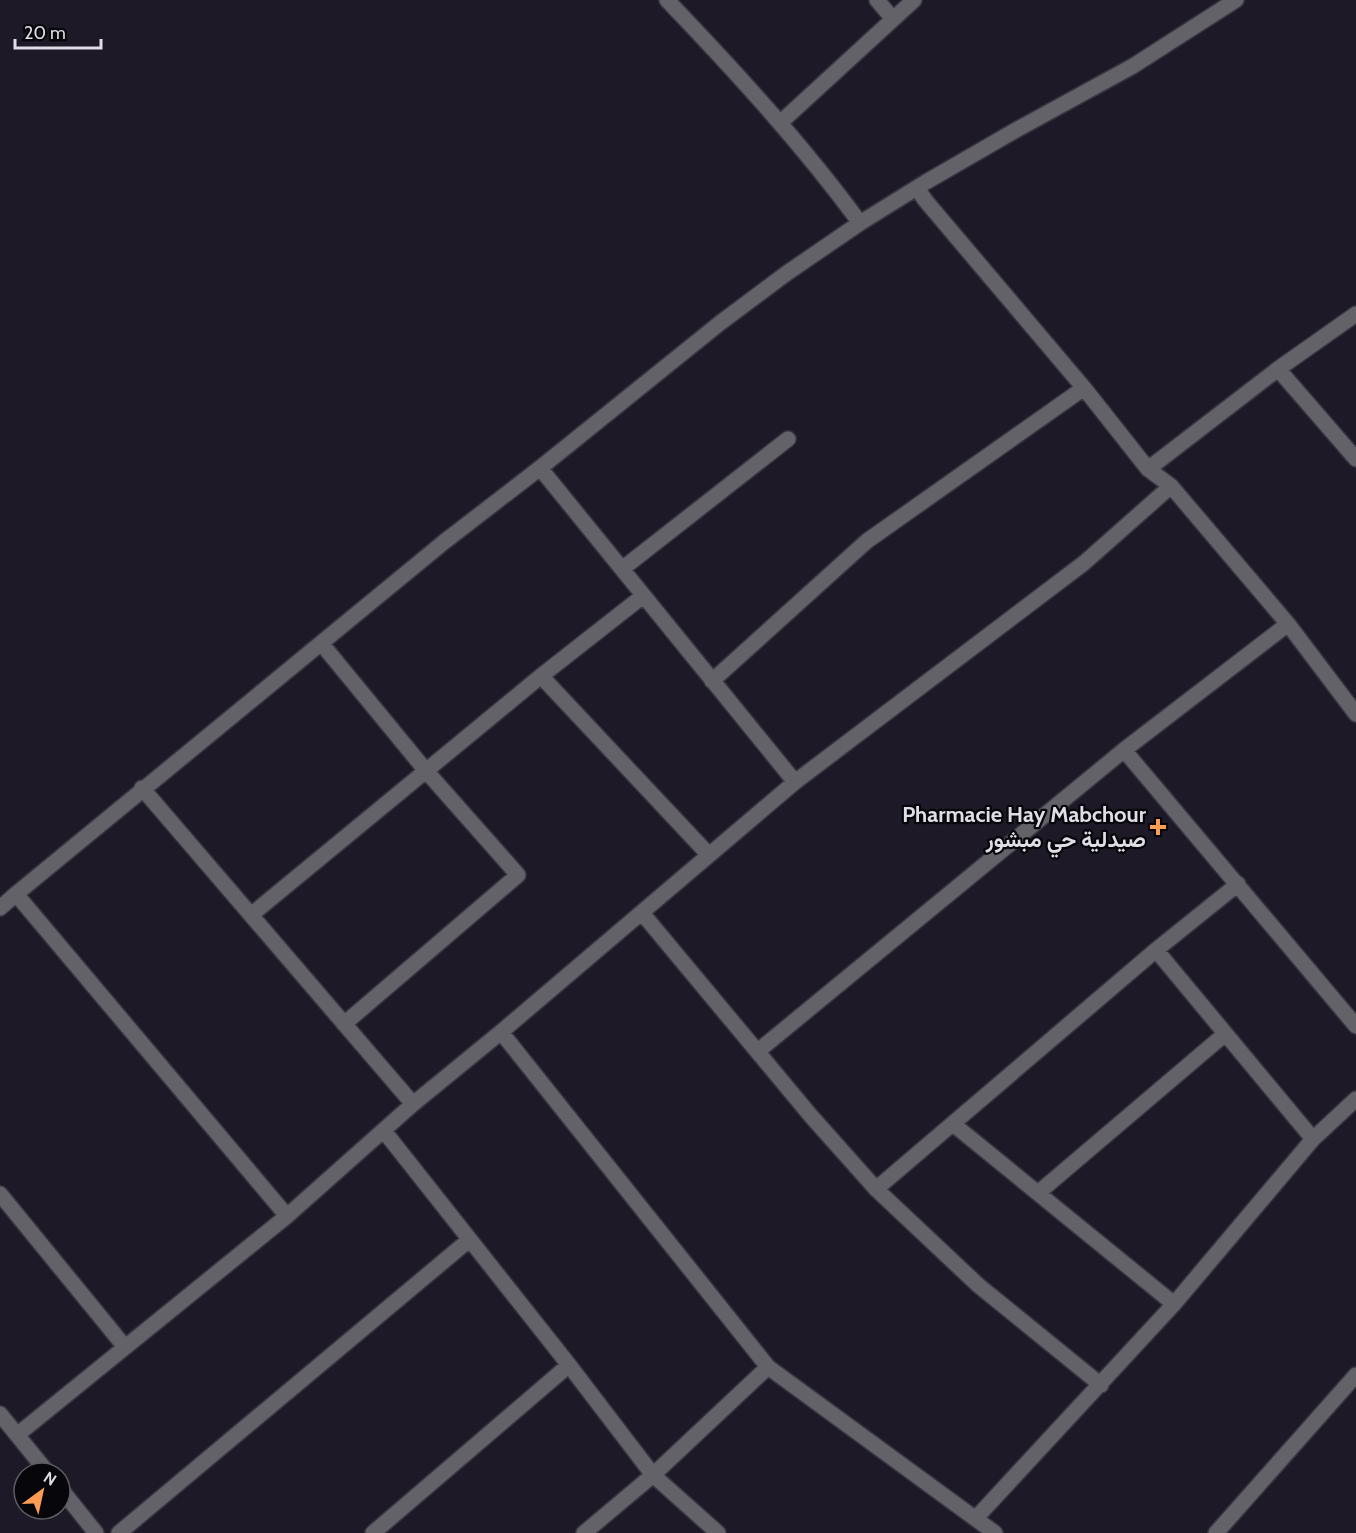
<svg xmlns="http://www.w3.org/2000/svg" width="1356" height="1533" viewBox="0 0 1356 1533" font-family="Cabin,Vazirmatn,sans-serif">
<rect width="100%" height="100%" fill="#1d1926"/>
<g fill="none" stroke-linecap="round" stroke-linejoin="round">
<g stroke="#383441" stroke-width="18">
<path id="minor" d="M667 0C735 71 802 144 860 223
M877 0 893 19
M780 123 914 0
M917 188 925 200 1084 388 1148 469 1171 486 1288 624
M1278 369 1356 459
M540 468 795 782
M1148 469 1278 369 1356 314
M622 569 788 439
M321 643 427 772 518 875 344 1024
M541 676 709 855
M712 681 867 541 1084 388
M1124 750 1356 1026
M142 788 413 1104
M16 894 444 542 540 468 720 323 787 273 860 223 926 182 1016 130 1133 66 1236 0
M0 908 16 894 287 1216
M642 913 811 1116 876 1189 978 1285 1101 1385
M251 915 541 676 643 596
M1156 950 1313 1139
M501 1032 768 1367 995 1533
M758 1051 1124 750 1288 624 1356 714
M953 1124 1174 1304
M384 1131 569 1365 653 1475 718 1533
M876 1189 1156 950 1238 884
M1038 1193 1225 1034
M0 1194 125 1347
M0 1414 48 1473
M17 1435 287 1216 413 1104 501 1032 795 782 1084 563 1171 486
M60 1488 96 1533
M976 1518 1174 1304 1313 1139 1356 1099
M119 1533 469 1240
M373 1533 569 1365
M584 1533 653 1475 768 1367
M1216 1533 1356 1375"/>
</g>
<use href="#minor" stroke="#636269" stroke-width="15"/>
</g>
<path fill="#fc9d53" stroke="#07060b" stroke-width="2" d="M1155 818h6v6h6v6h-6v6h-6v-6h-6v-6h6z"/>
<g text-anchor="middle" stroke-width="4.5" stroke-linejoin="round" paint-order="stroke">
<g font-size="22" font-weight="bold" fill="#dfdde6" stroke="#07060b" text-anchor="end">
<text x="1146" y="822">Pharmacie Hay Mabchour<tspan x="1146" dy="25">صيدلية حي مبشور</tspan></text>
</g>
</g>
<g transform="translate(42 1491) rotate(33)"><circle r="28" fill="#07060b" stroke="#5d5c63" stroke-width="1.5"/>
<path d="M0-4.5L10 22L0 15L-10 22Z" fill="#fc9d53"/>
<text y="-9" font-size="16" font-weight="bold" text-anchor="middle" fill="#dfdde6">N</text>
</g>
<path d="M15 39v9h86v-9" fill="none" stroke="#dfdde6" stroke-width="3"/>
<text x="24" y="39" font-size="18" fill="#dfdde6" stroke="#07060b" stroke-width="4.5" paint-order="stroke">20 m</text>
</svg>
